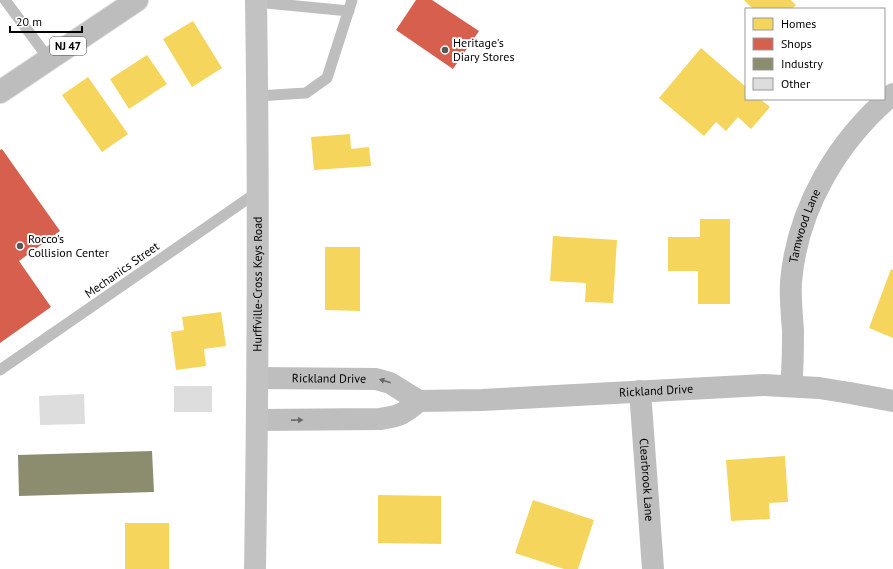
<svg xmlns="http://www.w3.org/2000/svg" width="893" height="569" viewBox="0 0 893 569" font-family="'PT Sans',sans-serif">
<rect width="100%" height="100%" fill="#fff"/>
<path fill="#f6d55c" d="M744 0H791L796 5 792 9H753Z
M193 21 222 68 192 87 163 39Z
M701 48 746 87V99H760L770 107 751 129 738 117 726 131 716 122 704 136 659 98Z
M147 55 167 84 129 109 110 79Z
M88 77 128 134 102 152 62 95Z
M350 134 351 149 369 147 371 166 314 170 311 137Z
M700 219H730V304H698V271H668V237H700Z
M553 236 617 240 613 303 585 302 586 283 550 281Z
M325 247H360V311L325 310Z
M891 269 893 270V338L869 328Z
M221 312 226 346 204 349 206 366 176 370 171 332 184 330 182 317Z
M785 456 788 502 769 503 770 519 731 521 726 460Z
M378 495 441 496V544L378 543Z
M533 500 594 520 578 569H564L515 553Z
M125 523H169V569H125Z"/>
<path fill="#d6604d" d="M416 0H432L479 31 453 69 396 30Z
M2 149 60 231 19 261 51 307 0 343V150Z"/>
<path fill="#8c8c6e" d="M152 451 154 492 19 496 18 455Z"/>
<path fill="#ddd" d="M174 386H212V412H174Z
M84 394 85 424 40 425 39 396Z"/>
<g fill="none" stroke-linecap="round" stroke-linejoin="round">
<g stroke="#dbdbdb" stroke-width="24">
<path id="primary" d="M0 92 137 0"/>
</g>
<path stroke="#bebebe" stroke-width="11" d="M5 0 49 59
M256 2 349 11
M257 96 306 93 327 78 352 0
M0 370 259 191"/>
<g stroke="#bebebe" stroke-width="22">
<path id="s1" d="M258 378 376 379 390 383 419 401 482 400 764 385 819 388 850 393 893 401"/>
<path id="s2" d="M791 386C793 368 793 350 793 331 792 315 790 299 791 282 797 209 837 141 893 94"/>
<path id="s3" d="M640 391 653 569"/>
<path d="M258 420 380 419C400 416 404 414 419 401"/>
</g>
<path stroke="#c2c2c2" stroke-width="22" id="s4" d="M255 569C258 379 259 190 256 0"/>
<use href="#primary" stroke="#bdbdbd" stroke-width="22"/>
</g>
<defs><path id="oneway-solid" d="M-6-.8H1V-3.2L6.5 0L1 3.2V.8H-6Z"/></defs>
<g fill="#686868">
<use href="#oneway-solid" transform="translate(385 381) rotate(-163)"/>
<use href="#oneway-solid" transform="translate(297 420) rotate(-1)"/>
</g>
<g fill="#595959" stroke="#fff" stroke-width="1.5">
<circle cx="445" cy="50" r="4"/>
<circle cx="20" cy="246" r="4"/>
</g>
<g text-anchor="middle" stroke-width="4" stroke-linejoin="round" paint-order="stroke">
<rect fill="#fff" stroke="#4c4c4c" stroke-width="1" x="50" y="37" width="36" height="18" rx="3"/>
<g font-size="11" font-weight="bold" fill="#000">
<text x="68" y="50">NJ 47</text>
</g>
<g font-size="12" fill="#000" stroke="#fff" text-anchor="start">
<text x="453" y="47">Heritage's<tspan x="453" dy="14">Diary Stores</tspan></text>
<text x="28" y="243">Rocco's<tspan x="28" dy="14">Collision Center</tspan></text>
</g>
<g font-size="12" fill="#000" stroke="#fff">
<text dy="4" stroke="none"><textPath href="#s2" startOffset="162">Tamwood Lane</textPath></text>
<text transform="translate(122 270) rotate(-35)" y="4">Mechanics Street</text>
<text dy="4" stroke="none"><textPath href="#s4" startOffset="285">Hurffville-Cross Keys Road</textPath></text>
<text dy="4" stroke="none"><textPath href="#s1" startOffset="71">Rickland Drive</textPath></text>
<text dy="4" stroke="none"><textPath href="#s1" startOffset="404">Rickland Drive</textPath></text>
<text dy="4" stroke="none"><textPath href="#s3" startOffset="89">Clearbrook Lane</textPath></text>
</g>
</g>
<rect x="745" y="8" width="140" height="92" fill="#ffffff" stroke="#999999"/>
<rect x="753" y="18" width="20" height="12" fill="#f6d55c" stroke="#999999"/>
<text x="781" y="28" font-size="12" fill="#000000">Homes</text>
<rect x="753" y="38" width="20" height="12" fill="#d6604d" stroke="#999999"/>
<text x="781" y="48" font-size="12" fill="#000000">Shops</text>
<rect x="753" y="58" width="20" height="12" fill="#8c8c6e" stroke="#999999"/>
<text x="781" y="68" font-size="12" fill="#000000">Industry</text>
<rect x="753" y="78" width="20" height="12" fill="#dddddd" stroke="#999999"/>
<text x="781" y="88" font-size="12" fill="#000000">Other</text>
<path d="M10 26v6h72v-6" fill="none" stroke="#000000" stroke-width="2"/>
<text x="16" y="26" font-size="12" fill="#000000" stroke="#ffffff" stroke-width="3" paint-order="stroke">20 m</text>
</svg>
